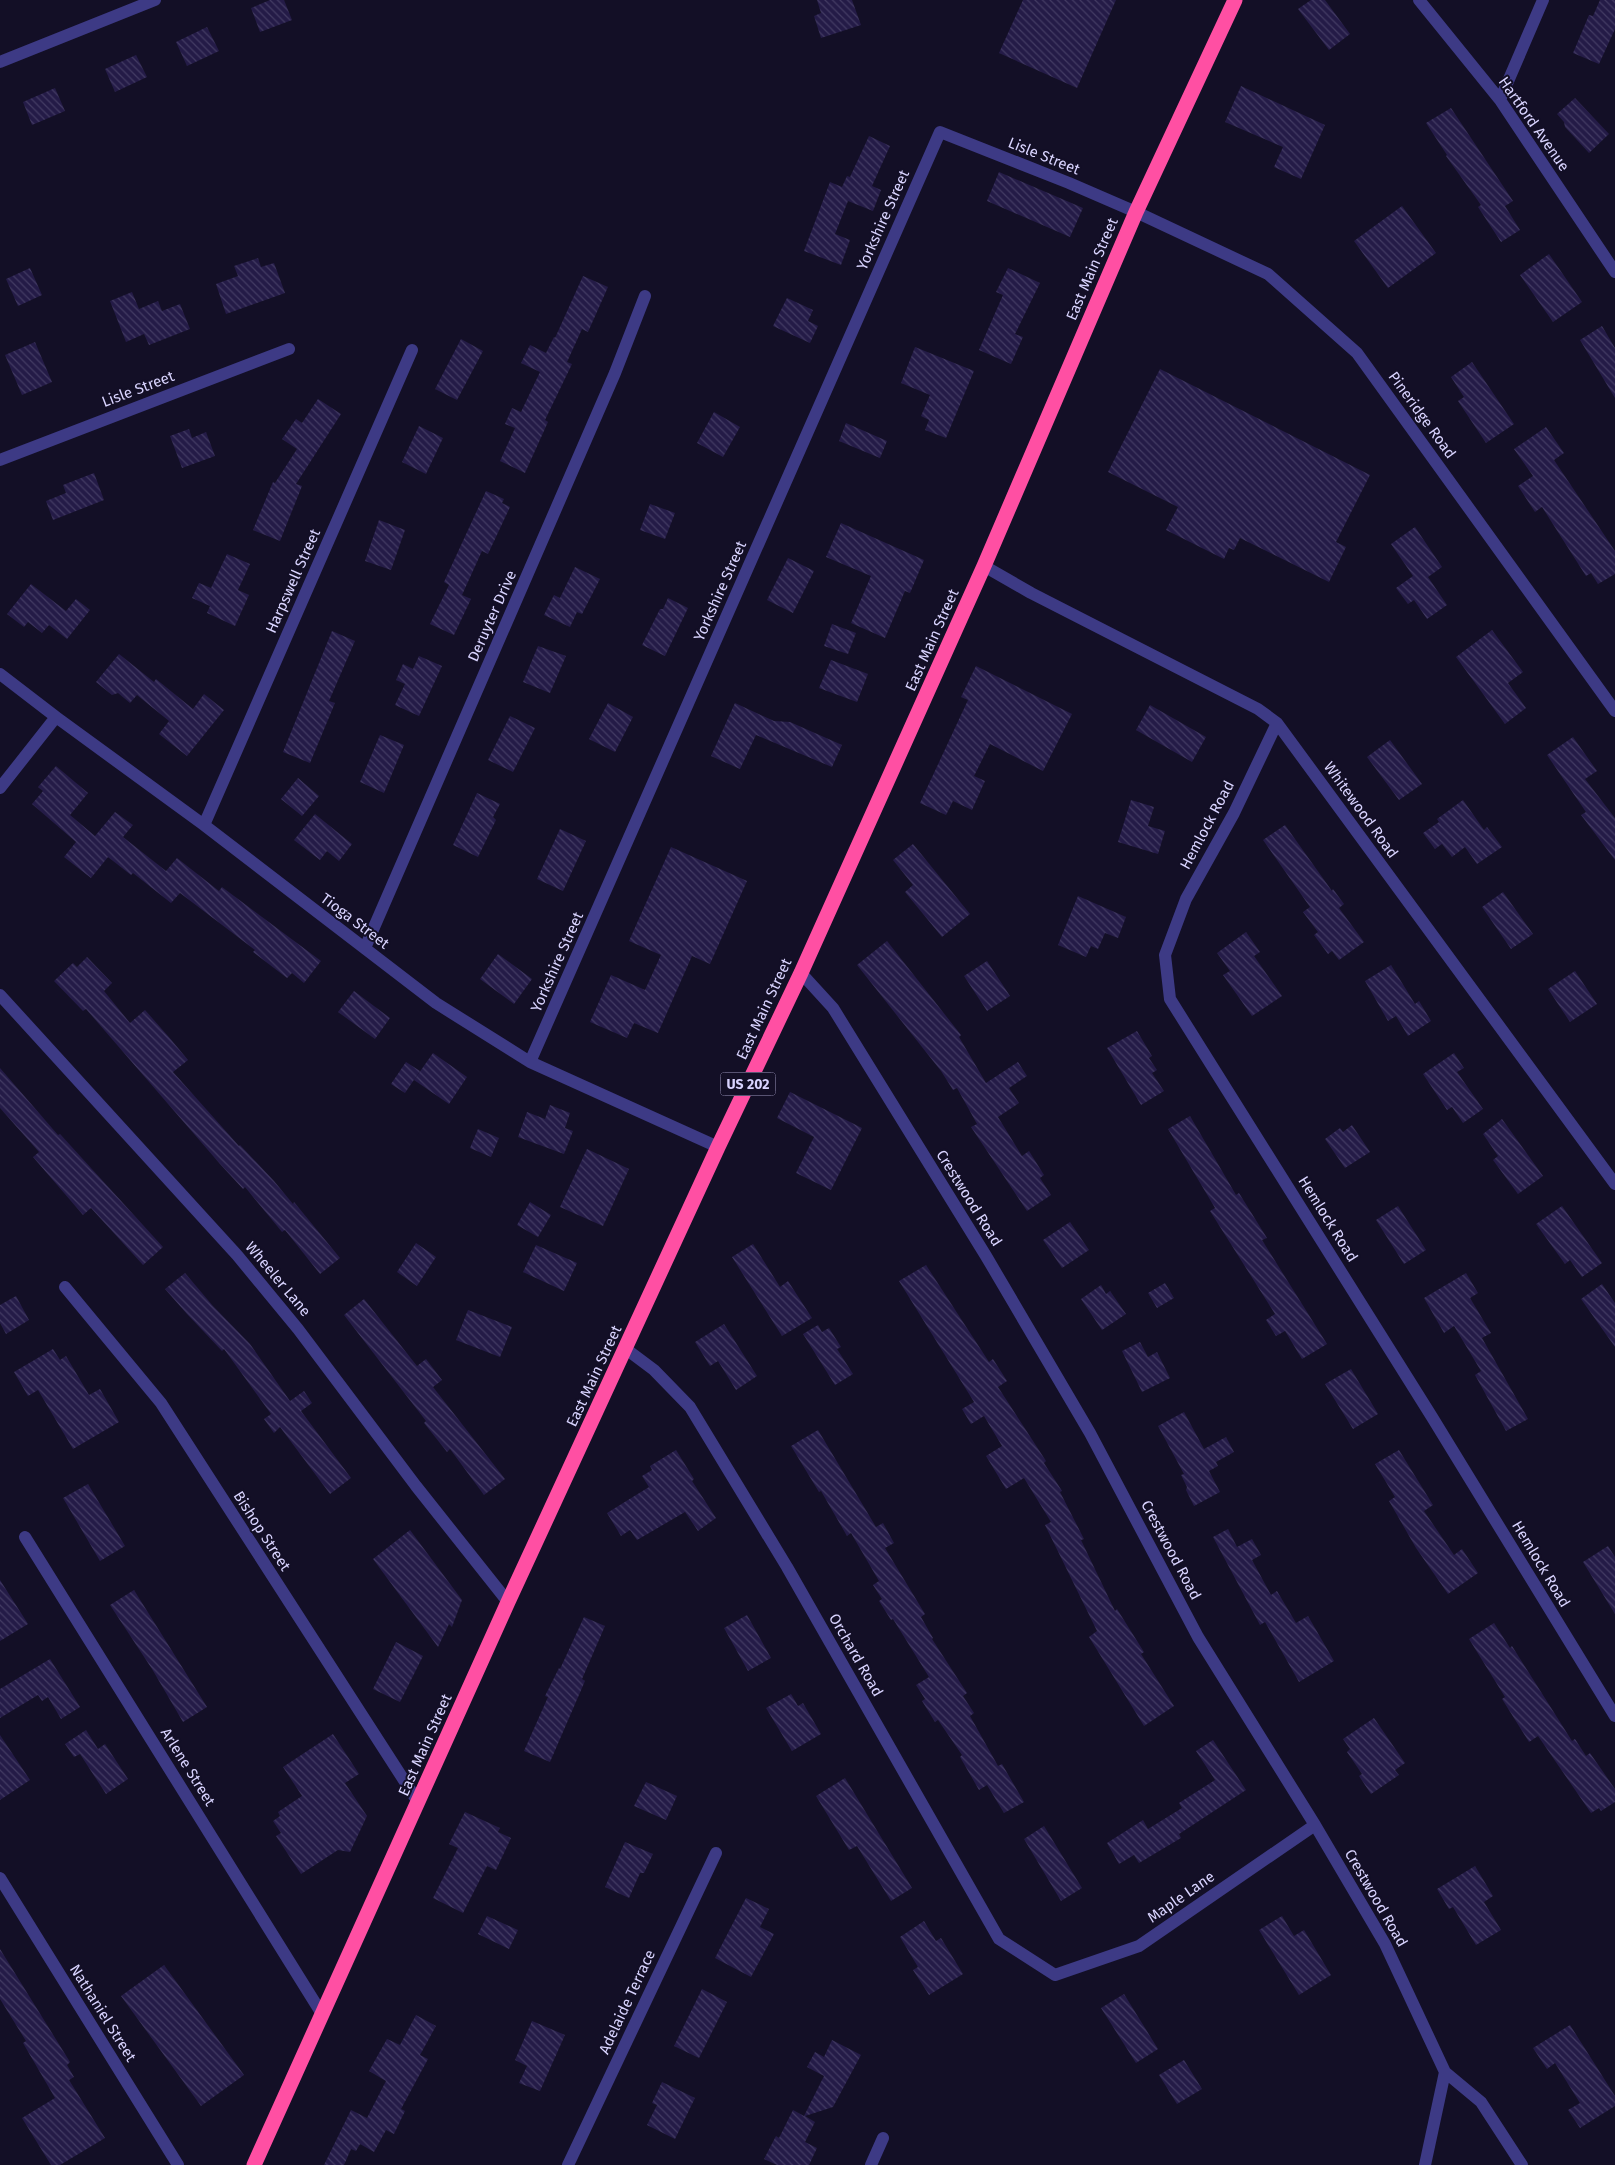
<svg xmlns="http://www.w3.org/2000/svg" width="1615" height="2165" viewBox="0 0 1615 2165" font-family="'Fira Sans',sans-serif">
<defs>
<pattern id="building-back-hatch" width="6" height="6" patternUnits="userSpaceOnUse" patternTransform="scale(1.25)"><rect width="6" height="6" fill="#241b47"/><path d="M-1 5l2 2M0 0l6 6M5-1l2 2" fill="none" stroke="#433b63"/></pattern>
</defs>
<rect width="100%" height="100%" fill="#130f26"/>
<path fill="url(#building-back-hatch)" d="M270 0H284L292 20 260 32 251 8Z
M817 0H852L861 25 821 38 814 16 821 13Z
M1023 0H1116L1077 88 999 53Z
M1311 0H1325L1350 34 1329 50 1298 9Z
M1600 0H1615V29L1599 64 1573 53 1589 15 1593 16Z
M207 27 219 51 187 66 176 42Z
M136 55 147 77 115 92 105 69Z
M1241 86 1325 125 1301 179 1274 167 1283 147 1225 122Z
M55 88 65 111 32 125 23 102Z
M1575 98 1609 134 1589 153 1565 127 1564 122 1557 114Z
M1451 108 1513 201 1505 206 1520 230 1501 242 1478 207 1481 205 1446 156 1447 155 1426 123Z
M869 136 890 146 872 186 881 190 873 211 848 201 835 234 850 240 841 265 804 251 830 182 842 187 847 176 850 177Z
M999 172 1083 208 1070 237 987 201Z
M1402 206 1436 253 1388 288 1354 241Z
M1549 254 1582 302 1553 322 1520 275Z
M258 258 261 267 274 263 285 293 226 314 216 284 238 276 234 266Z
M30 268 42 295 18 306 6 279Z
M1008 268 1040 283 1015 334 1023 337 1011 364 979 350 1003 295 996 292Z
M583 276 608 287 588 332 582 329 567 362 572 364 545 420 548 422 525 473 500 461 515 428 505 424 512 408 521 412 540 372 521 363 530 345 546 353 554 337 555 338Z
M132 292 139 309 158 301 162 311 180 304 190 329 149 345 144 334 126 342 110 301Z
M787 298 813 310 808 321 818 326 810 343 773 326Z
M1602 326 1615 348V398L1580 340Z
M461 339 483 351 457 400 435 389Z
M35 342 52 382 22 395 5 355Z
M915 347 974 371 946 438 925 430 929 420 921 416 930 395 901 383Z
M1472 362 1514 424 1486 443 1458 401 1464 397 1451 377Z
M1160 369 1370 475 1336 542 1346 547 1329 582 1240 538 1234 550 1229 548 1224 559 1166 530 1178 507 1108 472Z
M318 399 341 414 296 484 302 486 280 541 253 530 273 482 275 483 297 449 282 439 296 419 302 423Z
M714 412 740 427 723 457 697 443Z
M846 423 887 441 880 458 839 441Z
M419 426 443 438 426 474 402 462Z
M1546 427 1564 453 1554 460 1615 551V574L1598 584 1591 573 1586 576 1542 507 1535 512 1518 486 1533 476 1514 449Z
M189 429 192 438 206 432 215 456 182 468 170 436Z
M94 473 104 500 53 520 46 501 66 493 63 485Z
M486 491 504 499 502 503 510 507 488 554 482 551 462 595 471 599 454 635 430 624 449 585 444 582Z
M650 504 675 513 665 539 640 530Z
M379 520 405 530 391 570 365 561Z
M841 523 924 560 910 593 905 591 885 638 851 623 871 576 826 557Z
M1415 527 1442 567 1428 577 1447 605 1427 619 1414 600 1408 604 1396 588 1413 576 1391 544Z
M227 554 250 564 238 590 249 595 235 626 207 613 210 606 192 598 199 583 211 588Z
M788 558 814 571 793 613 767 600Z
M575 567 600 579 582 614 577 612 570 627 544 615 554 595 560 598Z
M31 584 66 611 76 599 90 610 67 639 49 625 42 633 28 622 24 627 7 614Z
M668 598 688 608 665 656 642 645 660 609H663Z
M832 624 856 633 848 654 824 646Z
M1492 630 1523 672 1508 683 1526 708 1505 724 1456 657Z
M332 631 355 641 329 701 335 703 310 763 283 752Z
M538 646 566 656 550 693 523 682Z
M119 654 154 682 156 679 193 709 204 694 224 710 187 756 159 734 169 721 137 695 130 703 118 693 112 695 96 682Z
M419 656 442 666 419 716 395 705 405 684 396 680 403 664 413 669Z
M831 660 868 674 857 702 819 688Z
M976 666 1072 714 1043 771 990 744 974 776 985 781 972 810 953 801 946 815 920 803 968 700 961 697Z
M608 703 633 717 615 752 589 739Z
M735 703 774 721 790 722 842 745 832 767 756 735 740 769 711 756Z
M1150 705 1206 737 1192 762 1136 730Z
M510 716 535 728 513 772 488 760Z
M380 735 404 745 384 793 360 782Z
M1573 737 1597 771 1585 779 1615 818V860L1581 815 1586 812 1547 755Z
M1390 740 1422 784 1399 800 1367 757Z
M56 766 88 793 70 815 95 836 115 812 133 825 123 837 166 871 177 858 219 891 222 887 321 961 304 983 292 973 287 978 253 952 255 950 180 893 171 903 133 873 131 875 108 857 91 878 64 857 76 842 32 804 43 791 38 787Z
M298 778 319 796 302 816 281 799Z
M477 793 500 804 493 817 496 820 478 857 453 845Z
M1131 800 1154 807 1148 826 1165 831 1158 854 1118 842Z
M1463 800 1484 830 1487 827 1502 847 1477 864 1465 847 1452 857 1442 844 1435 849 1423 833 1439 822 1437 819Z
M315 814 352 844 339 861 327 851 320 860 294 840Z
M1285 825 1332 891 1333 889 1344 904 1339 908 1364 942 1339 960 1332 951 1328 954 1314 935 1318 932 1303 912 1310 907 1263 840Z
M560 829 586 841 563 891 537 879Z
M913 844 970 914 942 937 905 892 913 885 893 860Z
M671 847 747 881 710 964 692 956 658 1033 634 1023 627 1038 590 1022 611 975 645 990 661 955 629 941Z
M1503 892 1533 934 1511 949 1482 907Z
M1078 896 1126 917 1118 938 1105 933 1098 949 1091 946 1086 957 1058 945Z
M1246 932 1260 952 1254 956 1282 996 1252 1016 1223 975 1230 971 1217 953Z
M887 941 961 1035 959 1037 986 1083 1018 1062 1027 1076 1009 1088 1019 1103 998 1117 1022 1156 1029 1151 1044 1175 1040 1178 1051 1195 1027 1211 971 1127 977 1124 957 1088 953 1090 941 1071 857 965Z
M498 954 532 979 514 1004 480 979Z
M87 957 112 983 104 991 130 1023 145 1010 168 1036 188 1060 173 1072 239 1146 240 1145 274 1181 293 1204 294 1202 340 1258 320 1274 285 1230 282 1232 245 1187 243 1189 220 1164 86 1009 83 1011 54 981 73 963 77 967Z
M987 961 1010 996 987 1011 964 976Z
M1391 965 1415 1004 1419 1001 1431 1021 1408 1036 1396 1016 1388 1021 1365 981Z
M1575 971 1597 1004 1570 1022 1548 989Z
M354 991 390 1018 375 1039 338 1012Z
M1137 1031 1152 1056 1149 1058 1157 1070 1152 1073 1164 1091 1141 1105 1107 1048Z
M433 1053 467 1077 449 1104 414 1080Z
M1454 1053 1464 1068 1457 1072 1483 1109 1463 1123 1452 1107 1447 1110 1423 1074Z
M406 1062 420 1071 405 1093 391 1084Z
M0 1068 58 1135 60 1134 163 1247 143 1265 91 1208 83 1215 33 1157 39 1152 0 1108Z
M790 1092 862 1128 831 1190 796 1173 814 1137 777 1118Z
M550 1105 570 1113 565 1128 573 1131 564 1154 518 1137 527 1112 545 1119Z
M1190 1116 1236 1195 1239 1193 1267 1238 1262 1240 1327 1344 1302 1359 1285 1331 1276 1336 1266 1320 1275 1314 1210 1211 1215 1208 1168 1129Z
M1502 1119 1543 1176 1518 1194 1493 1160 1498 1156 1483 1134Z
M1352 1125 1370 1152 1345 1168 1325 1139 1340 1128 1343 1132Z
M478 1129 499 1138 491 1157 470 1148Z
M587 1149 629 1169 603 1226 560 1207Z
M530 1202 551 1215 538 1237 517 1225Z
M1398 1206 1426 1250 1404 1264 1376 1220Z
M1562 1206 1602 1263 1582 1277 1570 1260 1565 1264 1536 1224Z
M1070 1222 1089 1250 1062 1268 1043 1240Z
M416 1243 436 1257 417 1286 397 1272Z
M753 1244 780 1287 788 1281 812 1318 782 1336 732 1257Z
M536 1245 577 1263 564 1291 523 1272Z
M926 1265 989 1362 993 1359 1007 1381 998 1387 1046 1461 1044 1463 1062 1491 1060 1492 1084 1539 1081 1540 1115 1611 1117 1609 1144 1652 1141 1654 1174 1706 1144 1726 1089 1637 1097 1631 1045 1525 1051 1522 1024 1478 1006 1489 986 1456 1002 1446 984 1416 971 1424 962 1409 974 1402 899 1281Z
M185 1273 213 1306 250 1344 290 1401 304 1391 312 1403 301 1411 351 1478 330 1494 280 1427 274 1433 264 1419 271 1414 224 1349 222 1351 187 1314 165 1289Z
M1466 1273 1478 1293 1470 1298 1491 1333 1482 1338 1528 1419 1506 1431 1475 1375 1481 1371 1454 1326 1444 1333 1424 1298Z
M1165 1283 1174 1298 1157 1308 1148 1293Z
M1602 1284 1615 1303V1347L1581 1299Z
M1101 1285 1106 1294 1110 1291 1126 1314 1102 1330 1081 1299Z
M16 1296 29 1320 6 1334 0 1323V1305Z
M364 1299 417 1366 426 1359 442 1380 433 1387 505 1479 484 1495 450 1449 447 1452 424 1423 426 1421 344 1315Z
M468 1310 512 1327 500 1357 456 1340Z
M724 1324 757 1376 736 1390 718 1361 710 1366 695 1342Z
M818 1325 822 1332 829 1328 841 1347 837 1349 853 1374 835 1385 803 1334Z
M1140 1342 1148 1357 1157 1352 1170 1378 1142 1392 1122 1351Z
M53 1349 60 1360 66 1356 89 1395 100 1389 119 1422 73 1449 38 1390 28 1396 14 1372Z
M1351 1369 1378 1414 1353 1429 1325 1384Z
M1184 1412 1204 1449 1226 1437 1234 1452 1216 1462 1218 1466 1209 1471 1220 1492 1194 1506 1186 1490 1187 1487 1181 1475 1184 1474 1158 1426Z
M818 1430 876 1527 883 1523 894 1543 885 1548 925 1614 921 1617 933 1638 932 1639 967 1693 963 1696 974 1713 970 1716 998 1766 1002 1764 1024 1802 1004 1813 987 1785 979 1790 960 1757 962 1755 938 1720 935 1722 922 1701 925 1699 916 1685 929 1677 893 1619 891 1620 879 1601 882 1599 873 1585 879 1581 851 1533 847 1536 821 1491 819 1492 791 1446Z
M676 1450 694 1479 692 1481 716 1518 698 1531 685 1512 637 1540 630 1530 621 1536 607 1513 649 1487 642 1476 652 1470 650 1466Z
M1399 1450 1433 1505 1424 1511 1454 1555 1462 1549 1478 1573 1448 1594 1416 1548 1389 1501 1395 1497 1375 1464Z
M88 1484 125 1546 100 1561 63 1498Z
M1228 1529 1237 1547 1252 1539 1261 1555 1252 1560 1271 1595 1277 1591 1296 1623 1308 1616 1334 1661 1299 1682 1265 1622 1260 1625 1213 1537Z
M410 1530 462 1600 452 1627 449 1624 438 1647 373 1559Z
M1608 1546 1615 1557V1614L1583 1562Z
M0 1580 28 1624 0 1641Z
M134 1590 207 1707 183 1722 152 1669 110 1605Z
M747 1615 771 1658 748 1671 724 1628Z
M584 1617 605 1626 582 1679 585 1681 550 1762 524 1751 548 1697 545 1696 559 1668 560 1669Z
M1494 1623 1510 1648 1512 1646 1572 1741 1575 1739 1586 1756 1590 1753 1615 1789V1802L1601 1811 1599 1808 1591 1813 1538 1736 1529 1742 1502 1699 1505 1697 1469 1639Z
M396 1642 423 1656 400 1702 373 1689Z
M50 1659 80 1707 61 1719 48 1697 42 1701 38 1695 0 1718V1689Z
M791 1694 798 1706 803 1703 821 1734 792 1751 766 1708Z
M1374 1718 1405 1763 1395 1770 1399 1775 1371 1794 1359 1776 1362 1774 1347 1752 1350 1749 1343 1739Z
M86 1730 98 1749 105 1744 128 1779 106 1794 80 1754 74 1757 65 1744Z
M333 1734 359 1774 345 1783 367 1816 350 1852 338 1850 301 1874 276 1836 281 1833 273 1821 280 1816 278 1812 302 1796 283 1767Z
M0 1735 30 1780 0 1800Z
M1213 1740 1246 1790 1179 1834 1181 1838 1139 1863 1134 1855 1119 1864 1107 1843 1143 1820 1148 1829 1182 1808 1179 1803 1215 1780 1196 1751Z
M845 1778 912 1888 891 1901 857 1846 849 1850 816 1796Z
M646 1782 677 1796 666 1820 634 1806Z
M465 1812 500 1828 498 1832 511 1838 496 1870 487 1866 463 1913 433 1898 458 1848 449 1844Z
M1044 1826 1082 1888 1061 1901 1024 1839Z
M625 1842 653 1854 644 1873H640L629 1898 605 1887Z
M1475 1866 1493 1896 1484 1902 1501 1930 1476 1945 1453 1907 1449 1909 1437 1889Z
M746 1898 769 1909 760 1927 774 1934 751 1977 715 1958Z
M487 1916 518 1930 509 1949 478 1934Z
M1282 1916 1294 1936 1304 1930 1331 1975 1299 1995 1259 1930Z
M924 1921 936 1941 941 1938 963 1974 929 1995 913 1970 918 1967 900 1937Z
M0 1949 70 2062 67 2065 74 2077 69 2080 105 2138 60 2165H51L22 2118 55 2098 23 2043 26 2041 0 1999Z
M164 1965 244 2075 201 2106 121 1996Z
M702 1989 727 2002 699 2058 674 2046Z
M1124 1994 1158 2049 1136 2063 1101 2008Z
M416 2015 436 2026 420 2055 428 2059 401 2109 405 2111 394 2134 386 2130 374 2152 360 2144 356 2151 351 2149 344 2165H324L351 2110 367 2118 386 2081 369 2071 387 2039 400 2045Z
M532 2021 565 2035 540 2091 519 2083 527 2066 515 2060Z
M1570 2025 1615 2096V2106L1580 2128 1568 2110 1580 2103 1555 2063 1547 2069 1533 2048Z
M832 2040 861 2055 833 2107 805 2116 815 2122 805 2142 817 2148 809 2165H777L764 2159 776 2136 779 2138 793 2110 804 2116 824 2076 807 2067 815 2052 824 2057Z
M1184 2060 1202 2089 1177 2104 1159 2075Z
M662 2082 695 2098 675 2139 647 2125 657 2105 652 2103Z"/>
<g fill="none" stroke-linecap="round" stroke-linejoin="round">
<path stroke="#3d3a85" stroke-width="12" d="M1419 0 1500 100 1615 272
M0 62 155 0
M1500 100 1543 0
M0 460 289 349
M984 566 1031 593 1258 709 1277 723 1615 1184
M0 674 56 717 204 825 436 1003 530 1062 718 1147
M1277 723 1234 813 1186 899 1165 955 1170 999 1432 1417 1615 1716
M0 788 56 717
M204 825 412 350
M365 948 615 373 645 296
M801 973 833 1008 986 1256 1090 1433 1198 1637 1315 1825 1385 1944 1445 2072 1425 2165
M0 995 237 1255 298 1329 416 1486 508 1602
M530 1062 940 132 1069 183 1136 212 1268 274 1357 353 1615 711
M65 1287 161 1403 418 1802
M626 1349 654 1370 690 1407 787 1567 999 1939 1055 1975 1139 1946 1315 1825
M25 1537 322 2014
M0 1878 178 2165
M1445 2072 1481 2102 1522 2165
M568 2165 716 1853
M871 2165 883 2138"/>
<path stroke="#ff4fa3" stroke-width="15" d="M254 2165 508 1602 718 1147 801 973 984 566 1136 212 1235 0"/>
</g>
<g text-anchor="middle" stroke-width="4" stroke-linejoin="round" paint-order="stroke">
<rect fill="#130f26" stroke="#9e99be" stroke-width="1" x="720.5" y="1072.5" width="55" height="23" rx="4"/>
<g font-size="14" font-weight="bold" fill="#d9d4ff">
<text x="748" y="1089">US 202</text>
</g>
<g font-size="15" fill="#d9d4ff" stroke="#130f26">
<text transform="translate(1534 124) rotate(55)" y="5">Hartford Avenue</text>
<text transform="translate(1044 156) rotate(22)" y="5">Lisle Street</text>
<text transform="translate(883 220) rotate(-66)" y="5">Yorkshire Street</text>
<text transform="translate(1092 269) rotate(-67)" y="5">East Main Street</text>
<text transform="translate(138 389) rotate(-21)" y="5">Lisle Street</text>
<text transform="translate(1422 415) rotate(54)" y="5">Pineridge Road</text>
<text transform="translate(293 581) rotate(-66)" y="5">Harpswell Street</text>
<text transform="translate(720 591) rotate(-66)" y="5">Yorkshire Street</text>
<text transform="translate(492 616) rotate(-66)" y="5">Deruyter Drive</text>
<text transform="translate(932 640) rotate(-66)" y="5">East Main Street</text>
<text transform="translate(1361 810) rotate(54)" y="5">Whitewood Road</text>
<text transform="translate(1207 825) rotate(-62)" y="5">Hemlock Road</text>
<text transform="translate(355 921) rotate(37)" y="5">Tioga Street</text>
<text transform="translate(557 962) rotate(-66)" y="5">Yorkshire Street</text>
<text transform="translate(764 1009) rotate(-65)" y="5">East Main Street</text>
<text transform="translate(969 1198) rotate(58)" y="5">Crestwood Road</text>
<text transform="translate(1328 1219) rotate(58)" y="5">Hemlock Road</text>
<text transform="translate(278 1279) rotate(50)" y="5">Wheeler Lane</text>
<text transform="translate(594 1376) rotate(-65)" y="5">East Main Street</text>
<text transform="translate(262 1531) rotate(57)" y="5">Bishop Street</text>
<text transform="translate(1171 1550) rotate(62)" y="5">Crestwood Road</text>
<text transform="translate(1541 1564) rotate(59)" y="5">Hemlock Road</text>
<text transform="translate(856 1655) rotate(60)" y="5">Orchard Road</text>
<text transform="translate(425 1745) rotate(-66)" y="5">East Main Street</text>
<text transform="translate(188 1767) rotate(58)" y="5">Arlene Street</text>
<text transform="translate(1181 1897) rotate(-35)" y="5">Maple Lane</text>
<text transform="translate(1376 1898) rotate(60)" y="5">Crestwood Road</text>
<text transform="translate(627 2002) rotate(-65)" y="5">Adelaide Terrace</text>
<text transform="translate(103 2013) rotate(58)" y="5">Nathaniel Street</text>
</g>
</g>
</svg>
